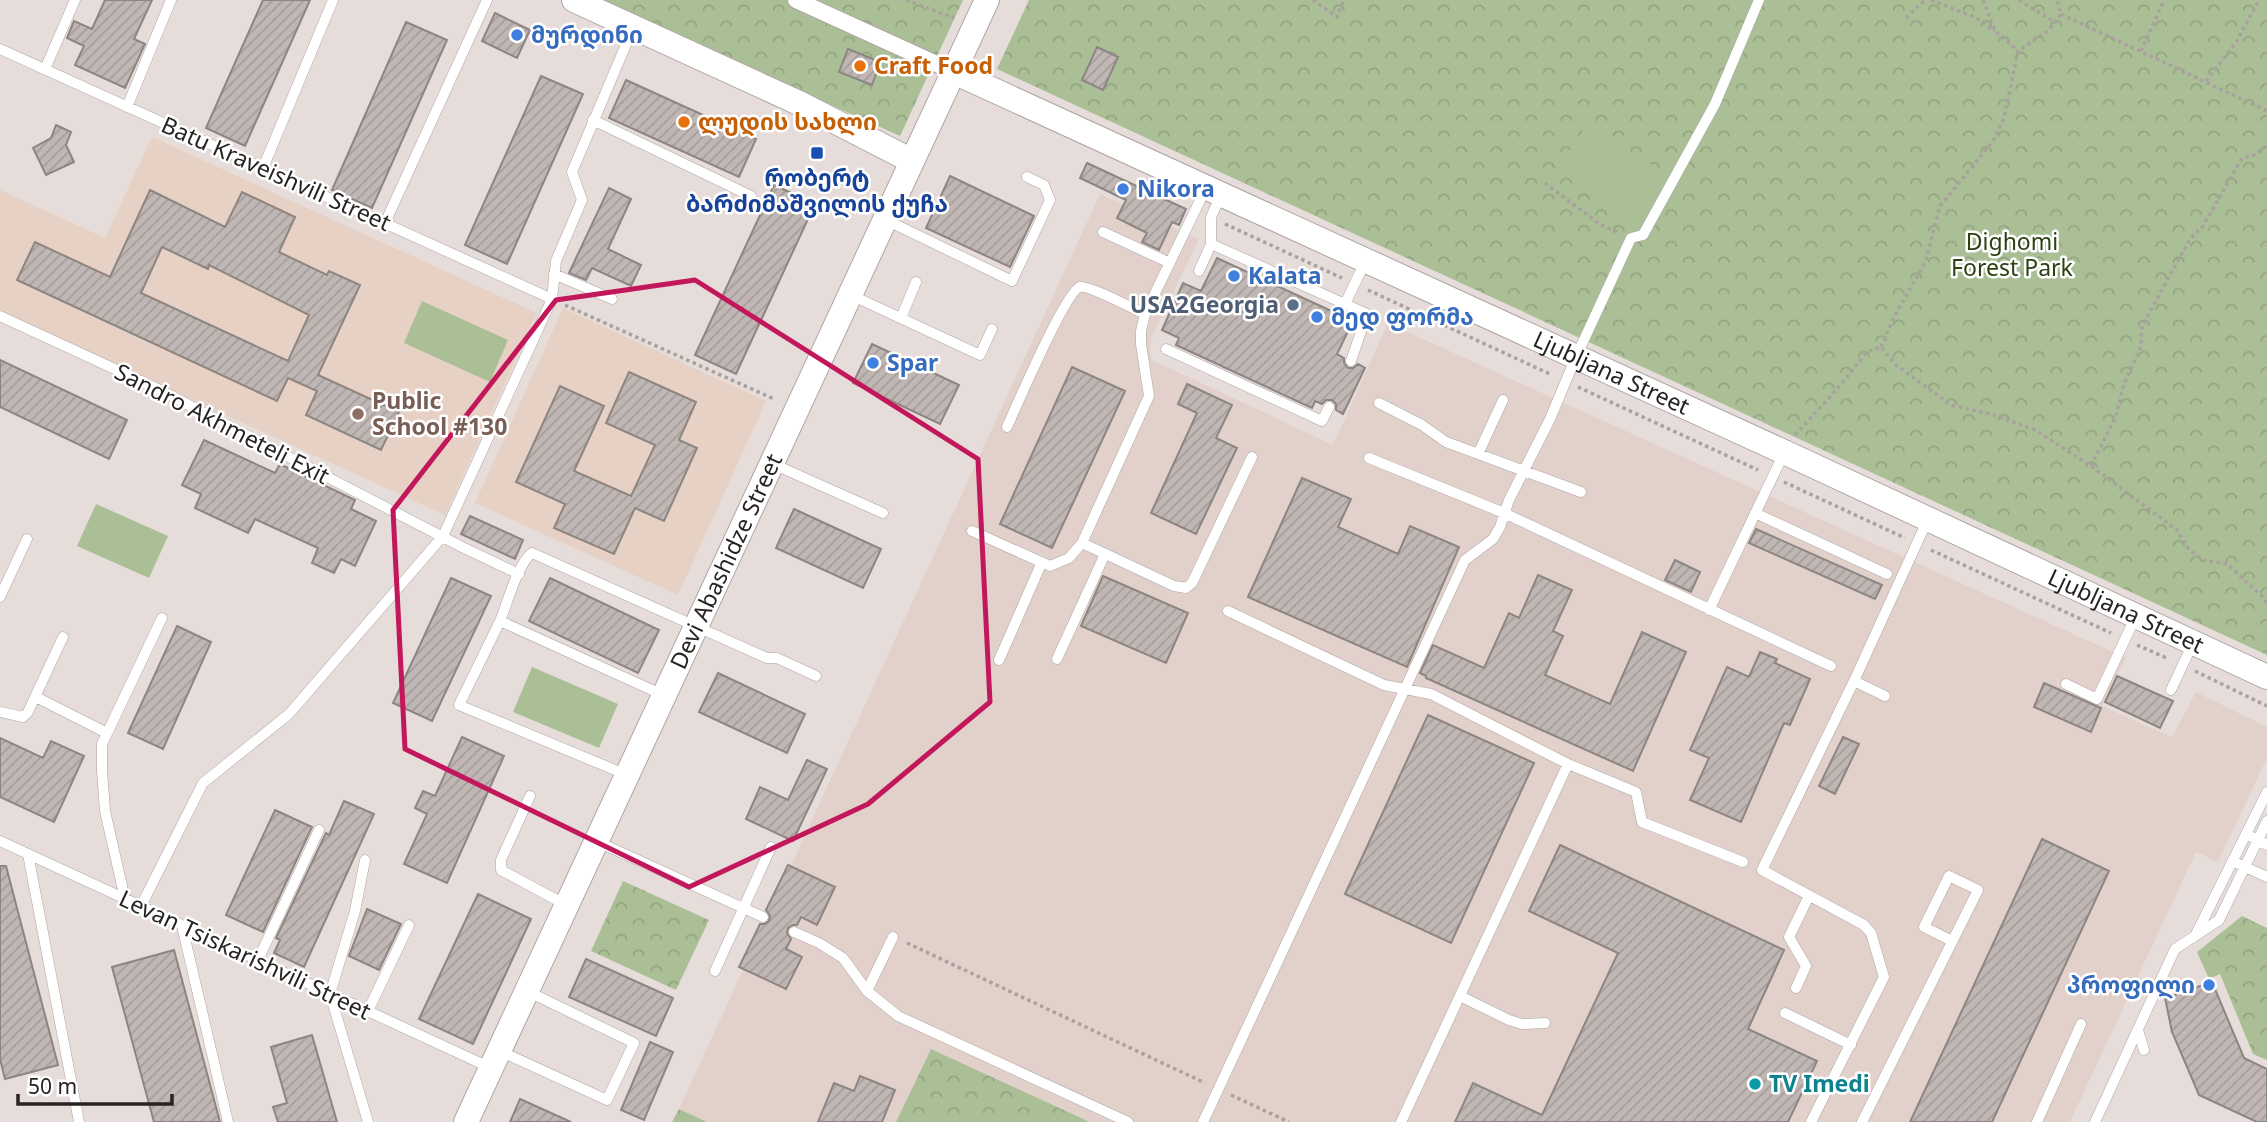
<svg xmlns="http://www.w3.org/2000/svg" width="2267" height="1122" viewBox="0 0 2267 1122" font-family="'Noto Sans','Noto Sans Georgian',sans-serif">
<defs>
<pattern id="park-crowns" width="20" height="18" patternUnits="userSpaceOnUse" patternTransform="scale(1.75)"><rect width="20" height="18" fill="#abbf96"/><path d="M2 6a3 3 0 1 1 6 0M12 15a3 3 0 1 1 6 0" fill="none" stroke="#93a481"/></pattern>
<pattern id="building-hatch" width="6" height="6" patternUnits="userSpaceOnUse" patternTransform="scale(1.75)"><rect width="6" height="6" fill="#c0b7b4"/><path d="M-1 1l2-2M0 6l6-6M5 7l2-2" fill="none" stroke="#a59d9a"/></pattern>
</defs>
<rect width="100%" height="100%" fill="#e6ddda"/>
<path fill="#e2d1cb" d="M1100 194 1199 239 1151 339 1150 351 1152 360 1333 445 1388 323 2126 658 2102 706 2172 737 2196 692 2267 727V758L2218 862 2196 852 2070 1122H1090L931 1049 896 1122H707L679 1109Z"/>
<path fill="#e6d1c4" d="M152 137 537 313 445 515 0 312V190L105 238Z
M563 308 766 401 678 595 475 503Z"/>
<path fill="url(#park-crowns)" d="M598 0H963L900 136Z
M1029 0H2267V655L997 69Z
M623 881 709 920 676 990 591 951Z
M2242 916 2267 928V1060L2253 1054 2220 974 2209 979 2197 952Z
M931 1049 1090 1122H896Z
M679 1109 707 1122H672Z"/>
<path fill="#abbf96" d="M1587 124 1674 179 1644 226 1558 171Z
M422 301 508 340 490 382 404 343Z
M96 504 168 536 149 578 77 546Z
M532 667 618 704 599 748 513 712Z"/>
<path fill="url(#building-hatch)" stroke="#8d8582" stroke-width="2" fill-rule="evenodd" d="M105 0H152L134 39 145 44 125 88 75 65 84 46 67 38 74 21 92 29Z
M263 0H310L245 146 206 128Z
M495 13 530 30 517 58 482 41Z
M406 22 447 40 372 208 332 190Z
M1097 47 1118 57 1103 90 1082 80Z
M848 49 880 62 872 85 839 72Z
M541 76 583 94 507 264 465 245Z
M626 80 756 139 739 177 609 118Z
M56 125 71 132 66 145 74 162 46 175 33 148 51 138Z
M1087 163 1186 209 1179 225 1172 222 1159 250 1142 242 1147 233 1117 218 1126 200 1080 178Z
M950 176 1034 216 1010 267 926 228Z
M774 185 815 204 736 374 695 355Z
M609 188 631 199 608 249 641 265 631 286 592 268 586 280 569 273Z
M150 190 225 227 242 192 295 217 279 252 327 275 329 271 360 285 318 375 399 412 381 450 306 415 317 391 288 378 277 401 17 280 35 242 110 277ZM162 247 208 269 209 265 309 315 288 361 141 293Z
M1217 258 1353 321 1337 354 1344 358V363L1348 368H1353L1358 364 1365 368 1343 414 1336 410V404L1332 400H1326L1322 404 1315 401 1312 408 1176 345 1179 338 1162 330 1183 283 1201 291Z
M872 344 959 385 940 424 853 383Z
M0 360 127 420 109 459 0 407Z
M1072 367 1125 391 1052 548 1000 524Z
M629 372 696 402 679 440 697 448 664 521 635 508 614 554 554 528 565 504 516 482 560 386 604 406 574 471 631 496 655 445 606 423Z
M1187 384 1232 405 1216 438 1237 448 1196 534 1151 513 1197 413 1178 404Z
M204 440 275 473 280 464 355 500 351 509 376 521 355 566 341 559 334 573 312 563 318 548 255 519 248 533 195 508 201 494 182 485Z
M1302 478 1351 499 1338 527 1398 554 1410 526 1459 547 1407 667 1248 597Z
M794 509 881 549 863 588 776 548Z
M470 516 523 540 515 559 461 534Z
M1756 529 1882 585 1875 599 1749 543Z
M1675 560 1700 572 1691 592 1665 580Z
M1538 575 1572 590 1553 631 1563 636 1545 675 1610 704 1642 632 1686 652 1633 771 1426 678V676L1420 673 1433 645 1484 668 1509 613 1519 618Z
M1103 576 1188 613 1166 663 1081 626Z
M451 578 491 596 432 721 393 703Z
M550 578 659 630 638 673 529 621Z
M177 626 211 642 163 749 128 733Z
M1760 652 1777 659 1775 663 1810 679 1790 725 1784 723 1741 822 1690 800 1709 758 1690 750 1727 667 1749 677Z
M718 673 805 714 787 753 699 712Z
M2117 676 2173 701 2160 728 2105 702Z
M2044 683 2101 708 2091 732 2034 707Z
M1428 715 1534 763 1451 943 1345 894Z
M462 737 504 756 447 883 404 864 427 814 415 808 423 791 435 796Z
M1843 737 1859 744 1835 794 1819 786Z
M0 738 43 758 51 741 84 756 54 822 0 797Z
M807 760 827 769 793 841 746 819 760 787 788 800Z
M344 801 374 814 304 967 274 953 280 940 276 938 326 833 329 835Z
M275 810 312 827 263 932 226 915Z
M2042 839 2109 871 1992 1122H1910Z
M1560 845 1784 950 1748 1029 1817 1061 1788 1122H1455L1473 1083 1542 1115 1618 953 1529 911Z
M788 865 835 887 817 925 801 917 797 925H793L788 928 787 933 791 939 786 949 802 957 786 989 739 967 760 924H764L769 921 770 916 766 910Z
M0 866H6L58 1065 5 1079 0 1059Z
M478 894 531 919 473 1044 419 1019Z
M367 909 401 924 379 970 349 956Z
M174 950 220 1122H154L112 967Z
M586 959 673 998 656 1036 569 997Z
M2212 982 2244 1058 2267 1069V1122H2257L2199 1095 2172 1032 2165 998Z
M312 1035 337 1122H278L273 1107 287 1103 271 1047Z
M650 1042 673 1052 644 1120 621 1110Z
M860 1076 895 1090 882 1122H818L834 1083 854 1091Z
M520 1099 571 1122H510Z"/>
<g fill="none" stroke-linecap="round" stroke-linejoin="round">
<g stroke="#aea5a2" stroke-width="11">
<path id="service" d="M0 49 552 299
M45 69 75 0
M127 107 171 0
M593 120 751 196
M263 168 333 0
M886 220 1012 281 1050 200 1044 185 1027 177
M385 223 487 0
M1103 232 1170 263
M1211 244 1345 304
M1199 271 1211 244V217L1221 195
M554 274 612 299
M851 295 980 355 992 329
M1145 314 1206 188
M0 316 158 389 462 547 519 574
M901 318 916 282
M1166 349 1322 421 1329 407
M1351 361 1367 314 1345 304 1366 260
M1379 403 1422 425 1446 442 1581 492
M1007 427C1016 407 1066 291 1080 287 1089 285 1134 309 1145 314L1141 331V344L1149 396 1082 543
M1478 454 1503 400
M1369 458 1504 513 1831 666
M773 464 883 513
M1755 513 1887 574
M972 531 1050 566 1069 558 1082 543 1174 586 1186 588 1192 583 1252 457
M0 597 27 539
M1709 610 1784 453
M1228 611 1384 685 1431 694 1568 764 1636 792 1642 822 1743 862
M500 621C507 604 518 563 532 553L767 658H777L816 676
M1057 659 1105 554
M999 660 1042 562
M1854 681 1885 696
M2066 684 2097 699 2136 616
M2171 690 2193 643
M36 697 107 733
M0 712 23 717 28 712 63 637
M627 775 459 705 500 621 663 695
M530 796 501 860V870L566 905
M2246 834 2267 845
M0 841 491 1068
M598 842 763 917
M28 854 79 1122
M365 860 355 911 330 994 368 1122
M2232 861 2267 877
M125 899 105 811 102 770V744L162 618
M141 906 203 783 289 714 443 536 552 299 556 261 582 200 572 172 633 28
M182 926 228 1122
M794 932 819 943 843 958 867 991 898 1016 1128 1122
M2195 936 2267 792
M258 960 319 830
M715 971 771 847
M1796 988 1806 966 1789 937 1809 896
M867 991 893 937
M1460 996 1509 1020 1522 1024 1545 1023
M368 1011 409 925
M1785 1013 1851 1045
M2138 1030 2144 1050
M500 1051 607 1100 634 1043 527 991
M1203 1122 1465 560 1493 539 1500 527 1509 500 1550 419 1576 357 1631 238 1643 235 1715 104 1759 0
M1401 1122 1568 764
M1811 1122 1884 977 1871 933 1864 925 1762 870 1854 681 1928 519
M1862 1122 1978 890 1949 876 1924 927 1952 941
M2037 1122 2081 1024
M2095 1122 2175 949 2219 920 2267 821"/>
</g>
<g stroke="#aea5a2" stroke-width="18">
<path id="pedestrian" d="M796 0 954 72"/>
</g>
<g stroke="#aea5a2" stroke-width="26">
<g id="tertiary">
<path d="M574 0 801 104 912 161"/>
<path id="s1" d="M954 72 1784 452 2267 677"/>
<path id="s2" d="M466 1122 987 0"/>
</g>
</g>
<path stroke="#a8a19e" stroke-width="3.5" stroke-dasharray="3.5 3.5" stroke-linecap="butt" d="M906 0 954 18
M1313 0 1337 17 1344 0
M1931 0 1974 17 1995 31
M1983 0 1995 31 2018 51
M2019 0 2055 22
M2061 14 2267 111
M1906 18 1925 0
M2141 51 2164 0
M2206 81 2235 44 2259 0
M1545 183 1601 225 1619 233
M1225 224 1342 278
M1368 290 1552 375
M565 305 774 399
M1881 347 1894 317 1925 263 1940 206 1993 141 2004 118 2018 51 2048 31 2061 14 2057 0
M1578 387 1758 470
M1795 435 1838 388 1867 352 1881 347 1896 365 1951 405 1994 415 2035 430 2091 466 2177 530 2188 548 2202 560 2227 564 2264 598 2267 604
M2091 466 2116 416 2124 384 2141 347 2142 326 2190 239 2203 226 2242 158 2254 155 2267 146
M1784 482 1905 538
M1931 550 2111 633
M2137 645 2169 659
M2195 671 2267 706
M907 943 1205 1083
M1231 1095 1289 1122"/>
<use href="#service" stroke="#fff" stroke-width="10"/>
<use href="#pedestrian" stroke="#fff" stroke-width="16"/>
<use href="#tertiary" stroke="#fff" stroke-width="24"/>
</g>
<path fill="none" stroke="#c2185b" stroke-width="5" stroke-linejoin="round" d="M695 280 978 459 990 702 868 804 689 887 405 749 393 510 556 300Z"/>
<g fill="#3f7fe0" stroke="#fff" stroke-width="2.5">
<circle cx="517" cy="35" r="7"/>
<circle cx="1123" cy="189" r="7"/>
<circle cx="1234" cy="276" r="7"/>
<circle cx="1317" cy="317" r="7"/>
<circle cx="873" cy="363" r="7"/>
<circle cx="2209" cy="985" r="7"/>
</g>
<g fill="#e8710a" stroke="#fff" stroke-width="2.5">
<circle cx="860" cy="66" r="7"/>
<circle cx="684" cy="122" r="7"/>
</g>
<rect fill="#1a4fb4" stroke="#fff" stroke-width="2.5" x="810" y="146" width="14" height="14" rx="3.5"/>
<circle fill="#5c6f8a" stroke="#fff" stroke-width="2.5" cx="1293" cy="305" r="7"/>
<circle fill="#8d6e63" stroke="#fff" stroke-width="2.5" cx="358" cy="414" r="7"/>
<circle fill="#0f9aa8" stroke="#fff" stroke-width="2.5" cx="1755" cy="1084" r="7"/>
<g text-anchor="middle" stroke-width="5" stroke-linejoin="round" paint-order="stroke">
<g font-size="23" font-weight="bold" fill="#366cbe" stroke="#fff" text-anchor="start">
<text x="531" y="43">მურდინი</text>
<text x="1137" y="197">Nikora</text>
<text x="1248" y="284">Kalata</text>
<text x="1331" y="325">მედ ფორმა</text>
<text x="887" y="371">Spar</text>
<text x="2195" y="993" text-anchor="end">პროფილი</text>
</g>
<g font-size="23" font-weight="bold" fill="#c56008" stroke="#fff" text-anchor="start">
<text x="874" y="74">Craft Food</text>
<text x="698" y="130">ლუდის სახლი</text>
</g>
<g font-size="23" fill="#262322" stroke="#fff">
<text transform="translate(276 174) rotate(24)" y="8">Batu Kraveishvili Street</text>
<text dy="8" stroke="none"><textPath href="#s1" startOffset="723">Ljubljana Street</textPath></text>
<text transform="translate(222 424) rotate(27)" y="8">Sandro Akhmeteli Exit</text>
<text dy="8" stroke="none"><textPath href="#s2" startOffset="618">Devi Abashidze Street</textPath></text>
<text dy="8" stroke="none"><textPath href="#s1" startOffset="1290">Ljubljana Street</textPath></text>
<text transform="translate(245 955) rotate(25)" y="8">Levan Tsiskarishvili Street</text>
</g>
<g font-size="23" font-weight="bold" fill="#164399" stroke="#fff">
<text x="817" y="186">რობერტ<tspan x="817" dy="26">ბარძიმაშვილის ქუჩა</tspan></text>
</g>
<g font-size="23" fill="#2c4012" stroke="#fff">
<text x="2012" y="250">Dighomi<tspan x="2012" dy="26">Forest Park</tspan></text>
</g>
<g font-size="23" font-weight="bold" fill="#4e5e75" stroke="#fff" text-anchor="end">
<text x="1279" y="313">USA2Georgia</text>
</g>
<g font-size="23" font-weight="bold" fill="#785e54" stroke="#fff" text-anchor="start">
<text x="372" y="409">Public<tspan x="372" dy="26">School #130</tspan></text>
</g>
<g font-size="23" font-weight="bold" fill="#0d838f" stroke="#fff" text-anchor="start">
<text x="1769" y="1092">TV Imedi</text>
</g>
</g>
<path d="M18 1094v10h154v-10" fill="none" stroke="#262322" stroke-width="3.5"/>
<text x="28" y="1094" font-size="21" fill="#262322" stroke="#ffffff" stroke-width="5" paint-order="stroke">50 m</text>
</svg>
